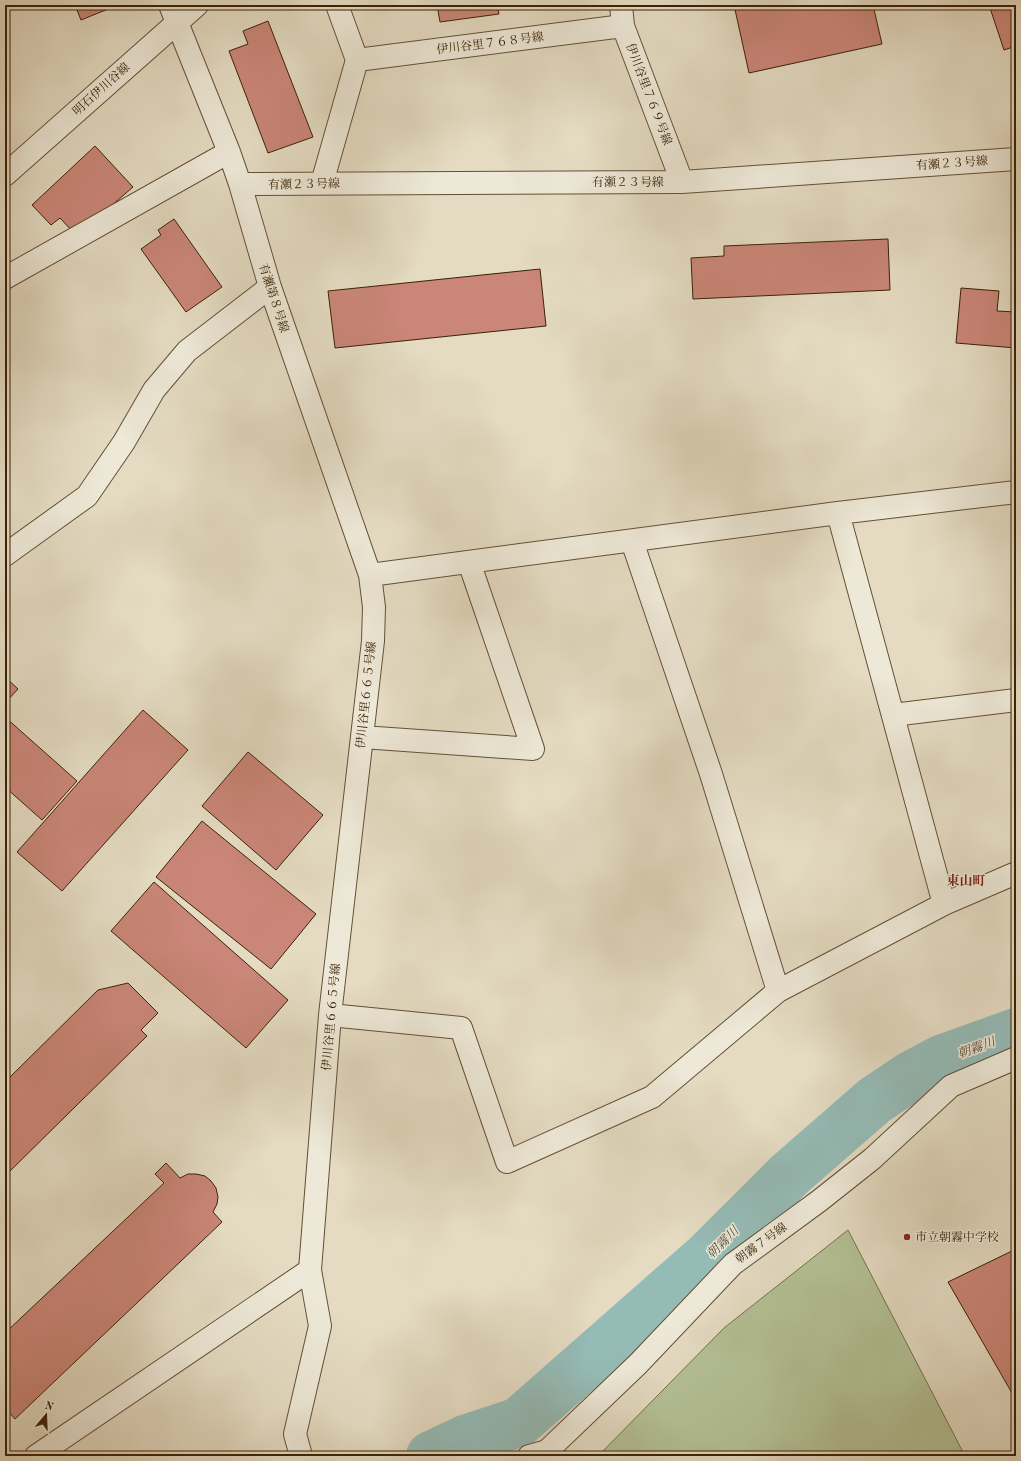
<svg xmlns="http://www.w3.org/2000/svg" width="1021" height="1461" viewBox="0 0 1021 1461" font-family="'Old Standard TT','Noto Serif JP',serif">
<rect width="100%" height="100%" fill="#e4dbc2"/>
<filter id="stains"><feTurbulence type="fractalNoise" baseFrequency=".005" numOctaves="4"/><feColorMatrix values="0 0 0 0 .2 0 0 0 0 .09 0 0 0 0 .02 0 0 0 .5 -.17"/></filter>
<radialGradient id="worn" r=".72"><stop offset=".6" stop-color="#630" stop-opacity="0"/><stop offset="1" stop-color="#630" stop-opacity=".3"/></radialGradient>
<path fill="#b3c094" stroke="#76714c" d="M848 1230 965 1456H598L724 1328Z"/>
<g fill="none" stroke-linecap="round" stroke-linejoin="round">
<path stroke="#95bbb6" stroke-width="50" d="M431 1456 465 1440 519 1422 708 1256 789 1175 875 1100 911 1076 941 1060 1016 1033"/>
</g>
<path fill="#ca8678" stroke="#3a2204" d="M75 5H118L81 20Z
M437 5H497L499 14 440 22Z
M734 5H873L882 44 749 73Z
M989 5H1016V46L1004 50Z
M268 21 313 137 268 153 229 51 248 44 243 31Z
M95 146 133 187 95 220 73 232 60 218 51 225 32 205Z
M174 219 222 287 186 312 141 249 161 235 158 230Z
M888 239 890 290 693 299 691 258 724 256V246Z
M540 269 546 326 335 348 328 291Z
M961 288 999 291 997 311 1016 312V348L956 343Z
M5 677 18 689 5 703Z
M143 710 188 750 62 891 17 852Z
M5 717 77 781 42 820 5 787Z
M248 752 323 815 276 870 202 806Z
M202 821 316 914 271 969 156 877Z
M154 882 288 1000 246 1048 111 931Z
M128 983 158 1013 141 1030 147 1036 5 1176V1082L98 990Z
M166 1163 180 1178 188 1174H196L205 1176 211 1181 216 1188 218 1197 217 1204 213 1212 222 1222 15 1419 5 1408V1333L164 1183 155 1174Z
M1016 1249V1400L948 1282Z"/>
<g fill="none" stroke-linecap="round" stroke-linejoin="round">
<g stroke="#645034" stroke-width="24">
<path id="minor" d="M170 5 229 152 240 184 270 287 370 575 374 607 373 641 330 1015 310 1270 320 1326 295 1434 301 1456
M621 5 623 26 682 182
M357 60 623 26
M5 175 197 5
M322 183 357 60 337 5
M240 184 682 182 1016 159
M5 278 229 152
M838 513 944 904
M632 541 711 774 778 991
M5 555 87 496 124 442 154 390 187 351 270 287
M370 575 838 513 1016 492
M893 715 1016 700
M362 737 533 749 469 562
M330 1015 461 1028 507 1162 652 1097 778 991 944 904 1016 873
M36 1456 310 1270
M529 1456 547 1451 638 1364 733 1264 819 1201 872 1159 951 1086 1016 1058"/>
</g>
<use href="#minor" stroke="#ede8d7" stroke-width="22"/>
</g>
<circle fill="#8f2418" stroke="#ede8d7" stroke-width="1.5" cx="907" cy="1237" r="4"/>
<g text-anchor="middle" stroke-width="3" stroke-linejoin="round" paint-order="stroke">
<g font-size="12" fill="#3a2204" stroke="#ede8d7">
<text transform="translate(490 43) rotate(-7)" y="4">伊川谷里７６８号線</text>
<text transform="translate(101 89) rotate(-42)" y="4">明石伊川谷線</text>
<text transform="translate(649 94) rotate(69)" y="4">伊川谷里７６９号線</text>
<text transform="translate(952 163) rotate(-4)" y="4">有瀬２３号線</text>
<text x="628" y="186">有瀬２３号線</text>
<text transform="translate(304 184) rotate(-1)" y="4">有瀬２３号線</text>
<text transform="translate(274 298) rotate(72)" y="4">有瀬第８号線</text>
<text transform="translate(366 695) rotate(-84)" y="4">伊川谷里６６５号線</text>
<text transform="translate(331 1017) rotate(-85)" y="4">伊川谷里６６５号線</text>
<text transform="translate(761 1243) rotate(-36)" y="4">朝霧７号線</text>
</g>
<g font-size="12" fill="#3a2204" stroke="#ede8d7" text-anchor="start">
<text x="915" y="1241">市立朝霧中学校</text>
</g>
<g font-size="13" font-weight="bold" fill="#7a1f14" stroke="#ede8d7">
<text x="966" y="885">東山町</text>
</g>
<g font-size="13" font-style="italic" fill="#555039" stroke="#ede8d7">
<text transform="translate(976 1047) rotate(-20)" y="5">朝霧川</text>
<text transform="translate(722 1242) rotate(-45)" y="5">朝霧川</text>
</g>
</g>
<rect width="1021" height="1461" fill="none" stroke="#e4dbc2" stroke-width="20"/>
<rect x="6" y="6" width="1009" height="1449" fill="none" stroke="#3a2204" stroke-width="2"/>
<rect x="10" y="10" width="1001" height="1441" fill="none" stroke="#3a2204"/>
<g transform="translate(46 1415) rotate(19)" stroke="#ede8d7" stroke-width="3" paint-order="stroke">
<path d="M0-3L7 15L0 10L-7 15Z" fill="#3a2204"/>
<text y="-6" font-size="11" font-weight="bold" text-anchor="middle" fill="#3a2204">N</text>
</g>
<rect width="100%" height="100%" filter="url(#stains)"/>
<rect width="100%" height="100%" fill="url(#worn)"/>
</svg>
